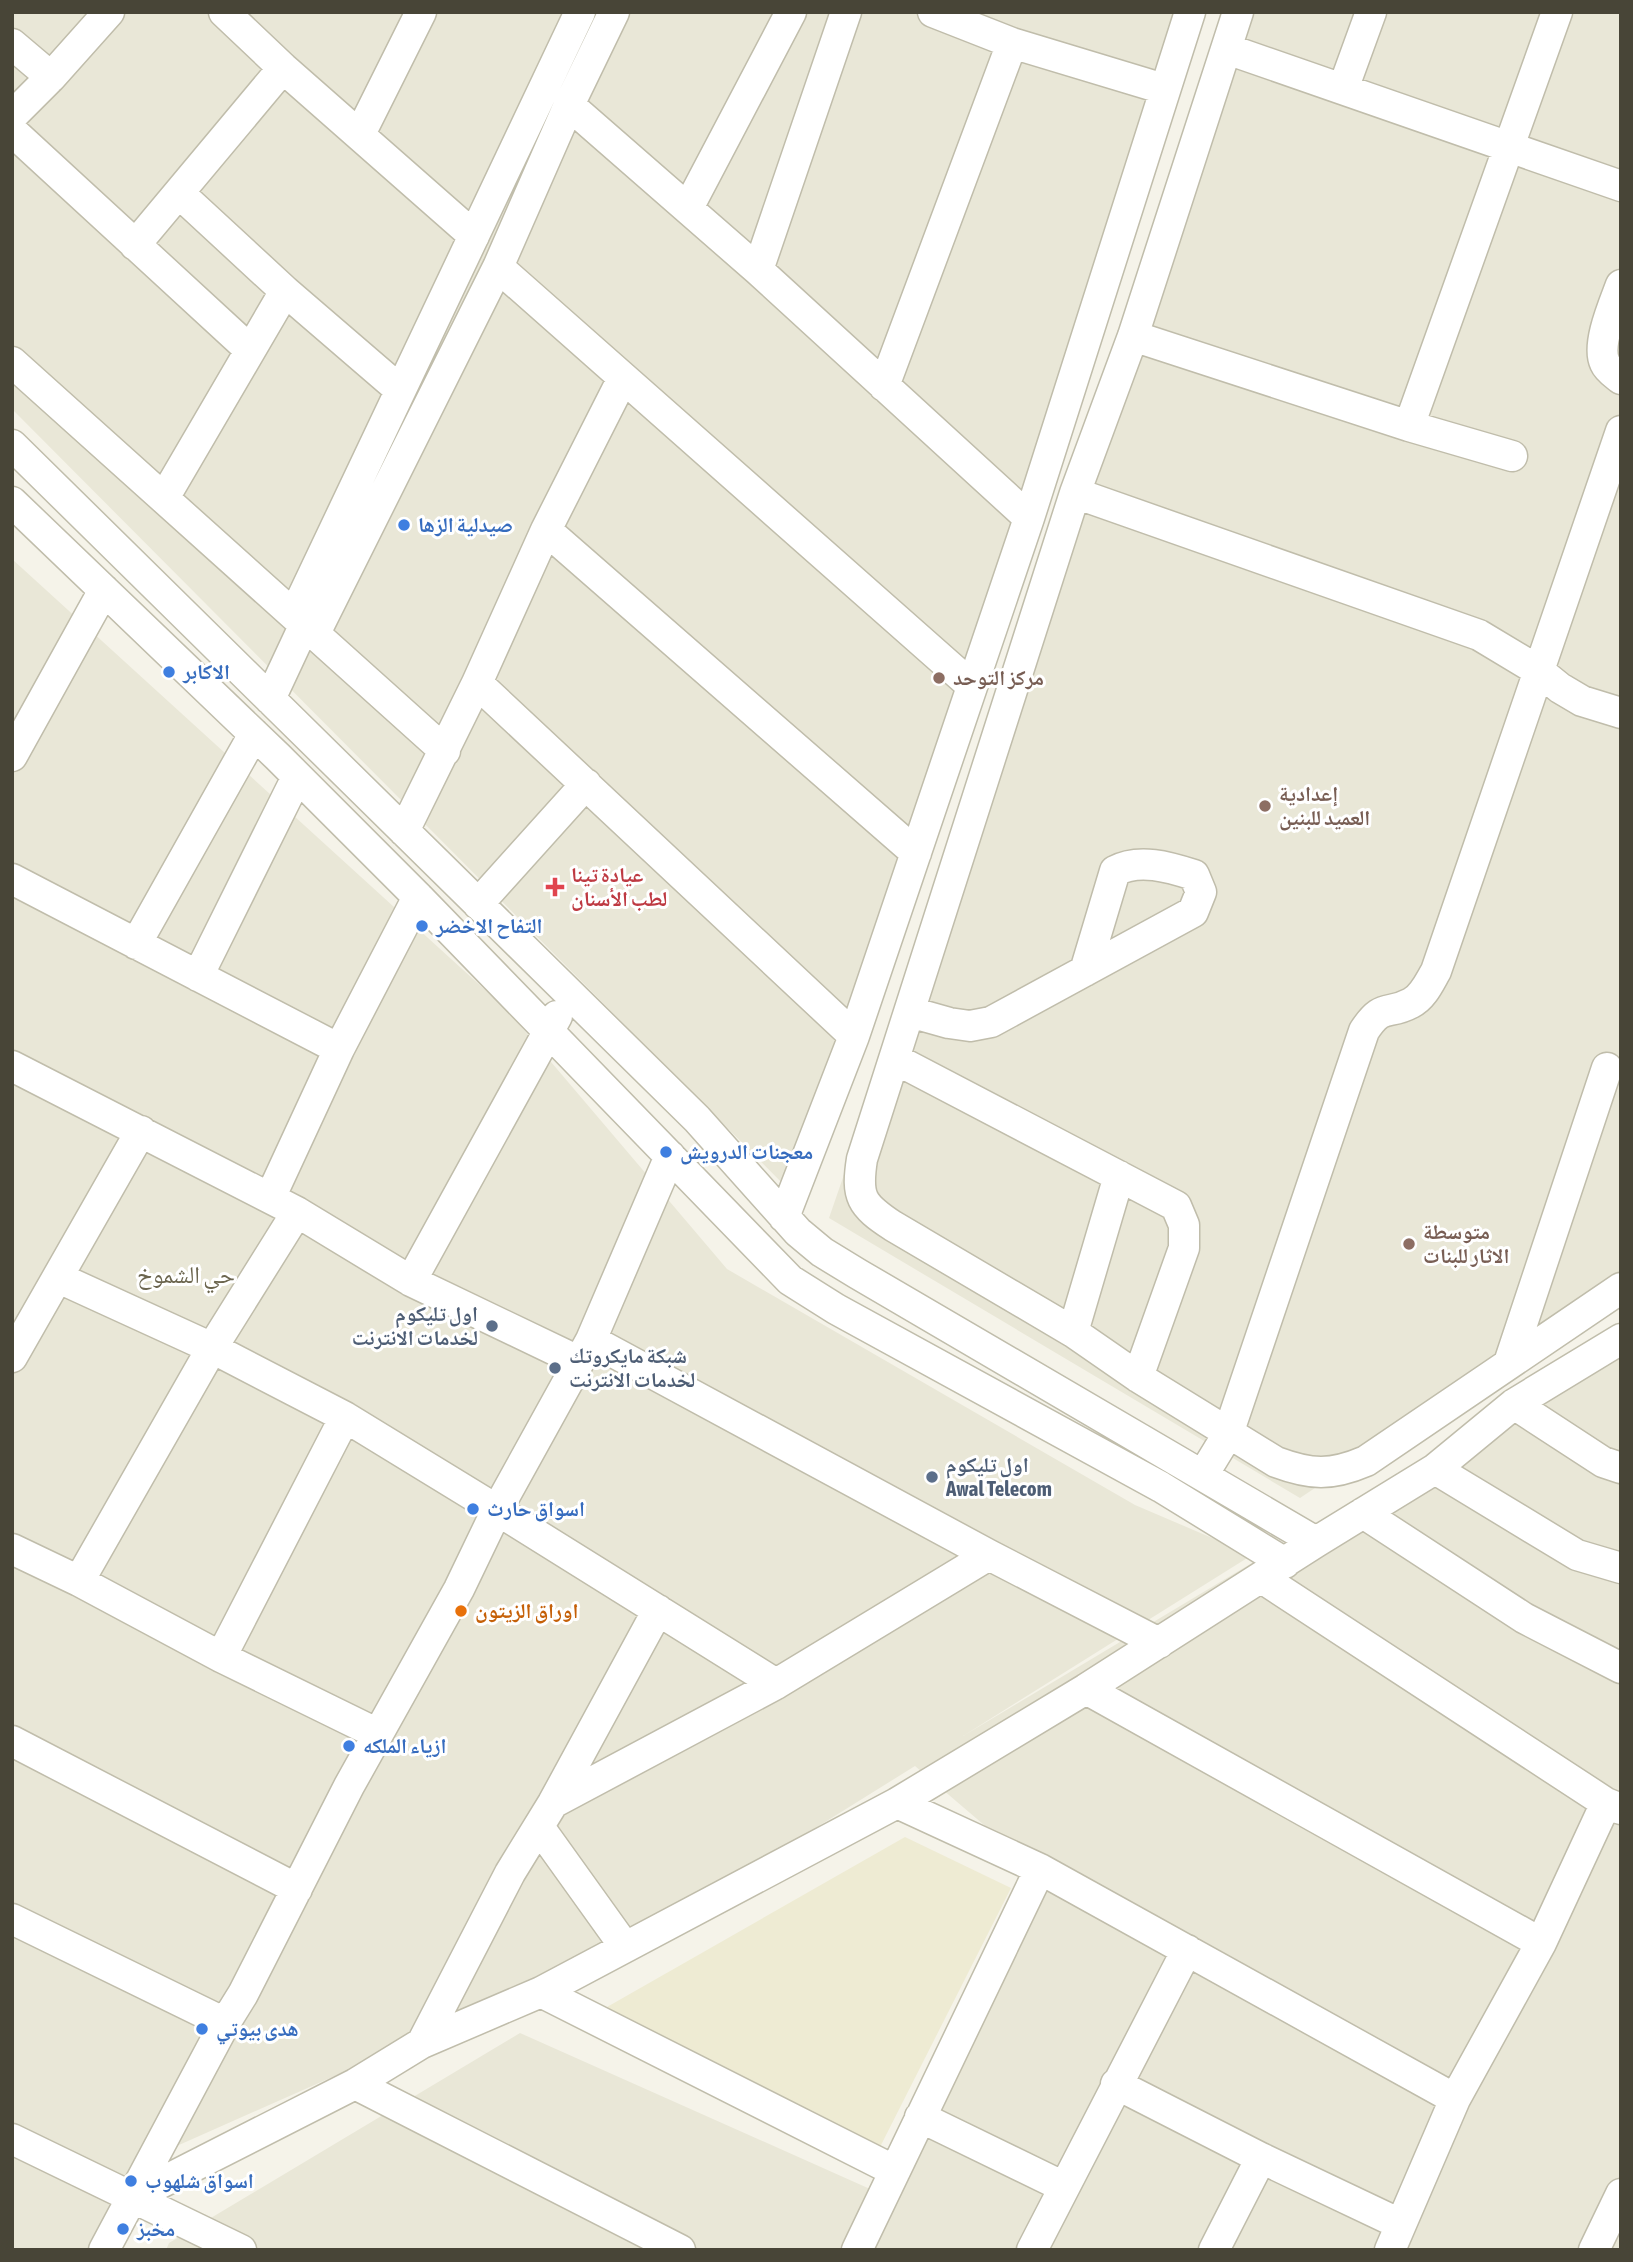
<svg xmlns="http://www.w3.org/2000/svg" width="1633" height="2262" viewBox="0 0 1633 2262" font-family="'Asap Condensed','Noto Naskh Arabic',sans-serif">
<rect width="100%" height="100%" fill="#f5f3e9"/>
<path fill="#e9e7d7" d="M12 12H1193L795 1196 12 409Z
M1246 12H1621V1284L1300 1498 829 1218Z
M12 559 506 1009 727 1269 1135 1505 1252 1555 963 1736 1621 1342V2250H166L169 2243 520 2033 870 2189 1045 1877 915 1766 623 1948 161 2153 98 2250H12Z"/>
<path fill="#eeebd3" d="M905 1837 1011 1888 878 2151 600 2011Z"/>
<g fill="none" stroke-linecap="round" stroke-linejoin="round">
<g stroke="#c0bdab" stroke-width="33">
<path id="minor" d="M224 12 283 68 474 236
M933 12 1012 43 1164 89
M1238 12 1133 336 1075 493 862 1159C856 1197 861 1205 893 1226L1073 1332 1138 1377 1276 1462C1311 1475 1331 1476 1366 1461L1621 1288
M12 44 51 77
M1227 49 1621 186
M1343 89 1371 12
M569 105 758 270 1029 518
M12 116 51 77 109 12
M12 131 250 350
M360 134 421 12
M180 194 285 291 400 390
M688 208 791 12
M135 245 283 68
M498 267 972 686
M758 270 846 12
M1621 285C1614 304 1596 345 1605 363 1608 370 1615 374 1621 379
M1133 336 1409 426 1512 456
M12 362 445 751
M884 386 1012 43
M1409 426 1557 12
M12 445 697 1119 798 1232 822 1252 858 1274 1316 1542
M1075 493 1479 635 1539 671 1560 688 1582 701 1621 713
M164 498 285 291
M12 502 278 757 418 897 790 1280 836 1309 1161 1487 1285 1563
M546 530 916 853
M294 615 580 12
M315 633 498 267 569 105 614 12
M477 683 854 1036
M270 699 305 624
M12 756 104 590
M404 831 477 683 546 530 623 378
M12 879 339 1049
M478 904 586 784
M136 944 254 734
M198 976 297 777
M910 1012 949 1023 970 1026 991 1022 1193 912 1201 892 1194 875C1169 867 1139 858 1115 871L1085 971
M895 1059 1176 1206 1184 1225V1248L1138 1377
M12 1066 297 1212 411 1281 578 1361
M270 1198 339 1049 418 897
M784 1217 854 1036 1029 518 1190 12
M59 1278 212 1348 345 1417 497 1510 776 1684
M411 1281 557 1016
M1073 1332 1119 1176
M591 1340 989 1555 1159 1643
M12 1357 141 1131
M1509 1363 1607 1068
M1514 1404 1603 1462 1621 1468
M1435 1469 1577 1555 1621 1568
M1203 1475 1228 1434 1364 1031C1383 1002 1387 1016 1411 1003 1423 997 1429 983 1436 971L1621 431
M1363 1513 1524 1618 1621 1668
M12 1549 79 1581 221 1657 378 1734
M1262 1578 1606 1803 1621 1809
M79 1581 212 1348 297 1212
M221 1657 345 1417
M1086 1689 1541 1943
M12 1741 297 1889
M553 1803 776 1684 989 1555
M897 1803 1040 1869 1455 2099
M539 1827 625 1947
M12 1919 225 2023
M541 1992 895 2171
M422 2043 510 1873 553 1803 658 1610
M355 2084 680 2250
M1116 2084 1261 2158 1400 2224
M920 2117 1064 2187
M12 2139 241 2250
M131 2198 355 2084 422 2043 541 1992 897 1803 1086 1689 1316 1542 1435 1469 1514 1404 1621 1339
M104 2250 225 2023 243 1994 349 1786 459 1589 497 1510 591 1340 670 1156
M857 2250 1040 1869
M1032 2250 1187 1950
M1214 2250 1261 2158
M1390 2250 1455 2099 1541 1943 1606 1803
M1594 2250 1621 2194"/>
</g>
<use href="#minor" stroke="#fff" stroke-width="30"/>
</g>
<g fill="#3f7fe0" stroke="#fff" stroke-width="2.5">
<circle cx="404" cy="525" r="7"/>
<circle cx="169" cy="672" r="7"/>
<circle cx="422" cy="926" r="7"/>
<circle cx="666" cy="1152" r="7"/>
<circle cx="473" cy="1509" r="7"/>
<circle cx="349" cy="1746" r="7"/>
<circle cx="202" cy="2029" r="7"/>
<circle cx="131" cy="2181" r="7"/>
<circle cx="123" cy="2229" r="7"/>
</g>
<g fill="#8d6e63" stroke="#fff" stroke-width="2.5">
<circle cx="939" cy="678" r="7"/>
<circle cx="1265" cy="806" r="7"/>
<circle cx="1409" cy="1244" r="7"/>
</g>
<path fill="#e0444e" stroke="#fff" stroke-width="2.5" d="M551.5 876.5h7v7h7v7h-7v7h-7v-7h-7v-7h7z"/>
<g fill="#5c6f8a" stroke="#fff" stroke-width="2.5">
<circle cx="492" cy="1326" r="7"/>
<circle cx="555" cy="1368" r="7"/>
<circle cx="932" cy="1477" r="7"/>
</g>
<circle fill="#e8710a" stroke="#fff" stroke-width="2.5" cx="461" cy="1611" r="7"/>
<g text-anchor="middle" stroke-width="6" stroke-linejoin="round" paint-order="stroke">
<g font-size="21" font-weight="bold" fill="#366cbe" stroke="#fff" text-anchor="start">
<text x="418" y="532">صيدلية الزها</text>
<text x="183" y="679">الاكابر</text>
<text x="436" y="933">التفاح الاخضر</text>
<text x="680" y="1159">معجنات الدرويش</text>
<text x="487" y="1516">اسواق حارث</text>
<text x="363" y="1753">ازياء الملكه</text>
<text x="216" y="2036">هدى بيوتي</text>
<text x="145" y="2188">اسواق شلهوب</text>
<text x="137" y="2236">مخبز</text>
</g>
<g font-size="21" font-weight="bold" fill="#785e54" stroke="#fff" text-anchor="start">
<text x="953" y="685">مركز التوحد</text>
<text x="1279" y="801">إعدادية<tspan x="1279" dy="24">العميد للبنين</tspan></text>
<text x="1423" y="1239">متوسطة<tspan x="1423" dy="24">الاثار للبنات</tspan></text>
</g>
<g font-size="21" font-weight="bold" fill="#be3a42" stroke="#fff" text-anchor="start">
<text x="571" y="882">عيادة تينا<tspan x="571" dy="24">لطب الأسنان</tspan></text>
</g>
<g font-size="21" font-weight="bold" fill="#4e5e75" stroke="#fff" text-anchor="start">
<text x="478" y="1321" text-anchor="end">اول تليكوم<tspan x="478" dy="24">لخدمات الانترنت</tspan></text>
<text x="569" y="1363">شبكة مايكروتك<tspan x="569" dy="24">لخدمات الانترنت</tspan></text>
<text x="946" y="1472">اول تليكوم<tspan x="946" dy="24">Awal Telecom</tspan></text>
</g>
<g font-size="21" font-weight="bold" fill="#c56008" stroke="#fff" text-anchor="start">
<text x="475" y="1618">اوراق الزيتون</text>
</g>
<g font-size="24" fill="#6b654e" stroke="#fff">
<text x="186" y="1283">حي الشموخ</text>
</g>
</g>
<rect width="1633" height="2262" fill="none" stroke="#484537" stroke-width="28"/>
</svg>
